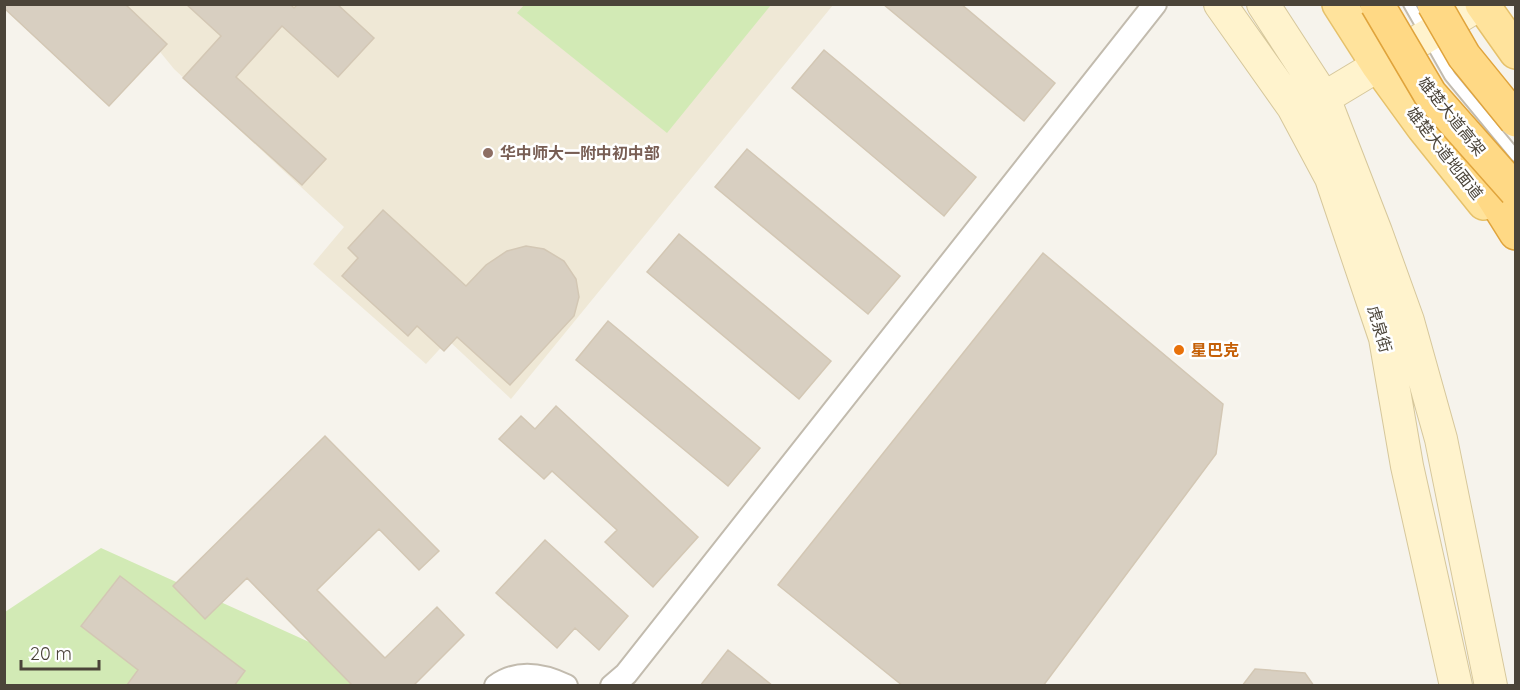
<svg xmlns="http://www.w3.org/2000/svg" width="1520" height="690" viewBox="0 0 1520 690" font-family="Quicksand,'Noto Sans SC',sans-serif">
<rect width="100%" height="100%" fill="#f6f3ec"/>
<path fill="#efe8d6" d="M122 5H833L511 399 448 340 426 364 313 264 344 227 174 69Z"/>
<path fill="#d2eab5" d="M524 5V4L771 5 667 133 517 13Z
M101 548 329 651 391 686H5V612Z"/>
<path fill="#d8cfc1" stroke="#d3c7b4" stroke-width="1.5" d="M4 4H125L167 44 109 106 4 8Z
M186 4H290L294 8 298 4H337L374 38 338 77 282 26 236 77 326 159 302 185 183 78 221 36Z
M883 4H961L1055 83 1024 121Z
M824 50 976 177 944 216 792 88Z
M747 149 900 276 868 314 715 187Z
M383 210 466 286 486 265 507 251 526 246 544 249 564 261 576 279 579 297 574 316 510 385 457 337 444 351 417 326 408 336 342 276 358 258 348 248Z
M679 234 831 361 799 399 647 272Z
M1043 253 1223 404 1216 454 1043 686H903L778 585Z
M608 321 760 448 728 486 576 360Z
M556 406 698 537 653 587 605 542 617 530 552 471 544 479 499 439 521 416 535 429Z
M325 436 439 551 419 570 379 529 317 590 385 658 437 607 464 635 413 686H353L247 578 205 619 173 586Z
M545 540 628 616 599 650 575 628 557 648 496 593Z
M120 576 245 671 234 686 127 685 138 670 81 626Z
M728 650 773 686H700Z
M1255 669 1305 673 1314 686H1242Z"/>
<g fill="none" stroke-linecap="round" stroke-linejoin="round">
<g stroke="#c2bbae" stroke-width="14">
<path id="service" d="M1409 4 1450 76 1516 156"/>
</g>
<g stroke="#c2bbae" stroke-width="26">
<path id="minor" d="M496 686C518 670 543 675 566 686
M612 686 626 674 1155 4"/>
</g>
<g stroke="#d6c79b" stroke-width="34">
<path id="secondary" d="M1220 4 1293 107 1331 178 1385 338 1407 466 1456 686
M1263 4 1324 98 1376 232 1408 321 1441 439 1491 686
M1324 98 1480 4"/>
</g>
<g stroke="#e6c16a" stroke-width="36">
<path id="primary" d="M1339 4 1378 65 1423 127 1484 203
M1482 4 1516 52"/>
</g>
<g stroke="#e0a43c" stroke-width="36">
<path id="trunk" d="M1454 134 1516 233"/>
</g>
<use href="#service" stroke="#fff" stroke-width="10"/>
<use href="#minor" stroke="#fff" stroke-width="22"/>
<use href="#secondary" stroke="#fff3cd" stroke-width="32"/>
<use href="#primary" stroke="#ffe39c" stroke-width="33"/>
<use href="#trunk" stroke="#ffd985" stroke-width="33"/>
<g stroke="#e0a43c" stroke-width="36" stroke-linecap="butt">
<path id="trunk-bridge" d="M1377 4 1430 94 1516 191
M1434 4 1464 56 1516 120"/>
</g>
<use href="#trunk-bridge" stroke="#ffd985" stroke-width="33"/>
</g>
<circle fill="#8d6e63" stroke="#fff" stroke-width="2" cx="488" cy="153" r="6"/>
<circle fill="#e8710a" stroke="#fff" stroke-width="2" cx="1179" cy="350" r="6"/>
<g text-anchor="middle" stroke-width="5" stroke-linejoin="round" paint-order="stroke">
<g font-size="16" fill="#4b4439" stroke="#fff">
<text transform="translate(1452 116) rotate(51)" y="6">雄楚大道高架</text>
<text transform="translate(1445 153) rotate(52)" y="6">雄楚大道地面道</text>
<text transform="translate(1380 329) rotate(74)" y="6">虎泉街</text>
</g>
<g font-size="16" font-weight="bold" fill="#785e54" stroke="#fff" text-anchor="start">
<text x="500" y="159">华中师大一附中初中部</text>
</g>
<g font-size="16" font-weight="bold" fill="#c56008" stroke="#fff" text-anchor="start">
<text x="1191" y="356">星巴克</text>
</g>
</g>
<rect width="1520" height="690" fill="none" stroke="#4b4439" stroke-width="12"/>
<path d="M21 660v9h78v-9" fill="none" stroke="#4b4439" stroke-width="3"/>
<text x="30" y="660" font-size="18" fill="#4b4439" stroke="#ffffff" stroke-width="4.5" paint-order="stroke">20 m</text>
</svg>
